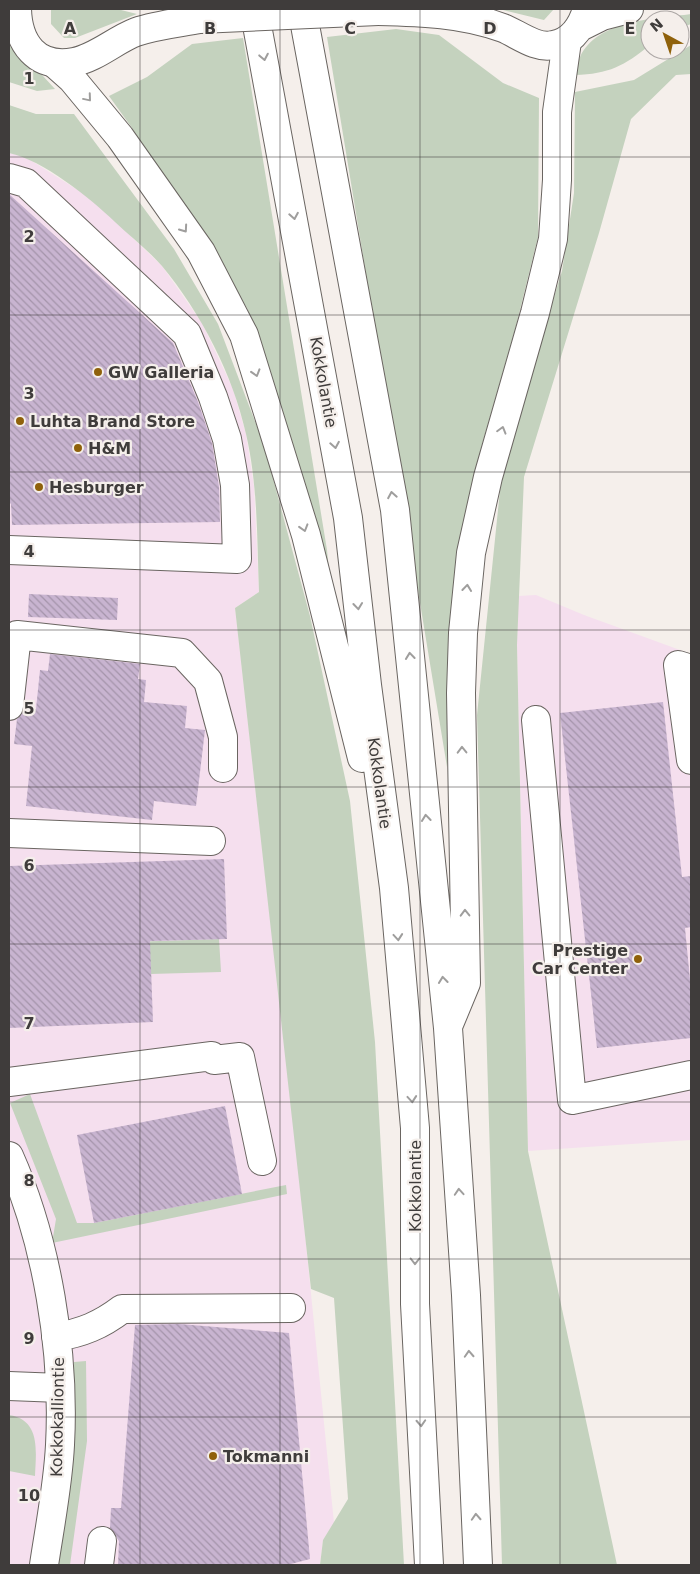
<svg xmlns="http://www.w3.org/2000/svg" width="700" height="1574" viewBox="0 0 700 1574" font-family="'DejaVu Sans',sans-serif">
<defs>
<pattern id="building-back-hatch" width="6" height="6" patternUnits="userSpaceOnUse" patternTransform="scale(1.25)"><rect width="6" height="6" fill="#c8b4d0"/><path d="M-1 5l2 2M0 0l6 6M5-1l2 2" fill="none" stroke="#a494aa"/></pattern>
</defs>
<rect width="100%" height="100%" fill="#f5efeb"/>
<path fill="#f5dfee" d="M9 153 24 156 92 199 162 266 202 323 233 389 246 434 254 486 259 592 235 608 300 1184 334 1523 323 1540 320 1565H9Z
M536 595 584 615 691 654V1140L528 1151 517 645 518 596Z"/>
<path fill="#c4d2be" d="M51 9H117L137 14 75 38H64L51 24Z
M499 9H554L544 20Z
M691 14V24L680 28V20H650V45C624 66 609 74 575 75 576 69 577 62 580 57 598 19 656 19 691 14Z
M396 29 439 35 503 83 539 98 538 237 515 330 481 448 458 561 447 767 327 37Z
M243 38 327 550 332 601 276 390 247 308 132 128 109 96 147 77 192 44Z
M9 45 31 63 55 89 37 91 9 82Z
M691 45V74L676 75 631 119 599 233 524 477 517 645 528 1151 617 1565H502L477 715 503 461 562 271 574 193 575 92 634 80Z
M9 105 36 114H74L174 249 218 324 264 445 310 616 350 801 375 1042 404 1565H320L323 1540 348 1499 334 1298 311 1289 235 608 259 592C257 540 258 485 246 434 233 375 201 313 162 266 148 250 131 237 115 222 90 198 43 160 9 153Z
M219 939 221 972 9 978V946Z
M30 1094 77 1223H94L286 1185 287 1194 52 1243 56 1219 10 1103Z
M86 1361 87 1441 70 1565H57L74 1443V1362Z
M9 1415C41 1420 36 1451 35 1476L9 1471Z"/>
<path fill="url(#building-back-hatch)" d="M9 194 173 343 198 402 212 443 219 487 220 522 12 525 11 504 9 502Z
M29 594 118 598 117 620 28 617Z
M50 654 140 664 138 679 146 680 144 702 187 706 185 728 205 730 196 806 154 801 152 820 26 806 32 746 14 744 17 719 24 708 36 709 40 670 48 671Z
M663 702 682 877 691 876V927L685 928 691 990V1038L597 1048 560 713Z
M224 859 227 939 150 941 153 1022 9 1028V866Z
M225 1106 242 1194 94 1223 77 1135Z
M179 1324 289 1333 310 1559 287 1565H118L119 1541 110 1528 111 1508H121L135 1325Z"/>
<g fill="none" stroke-linecap="round" stroke-linejoin="round">
<g stroke="#6a6561" stroke-width="30">
<path id="minor" d="M9 178 26 183 187 334 213 397 227 439 235 485 237 559 9 550
M691 669 678 665 691 760
M9 706 17 635 182 653 208 681 223 737V768
M536 720 572 1100 691 1075
M9 833 211 841
M9 1082 212 1056 214 1060 240 1057 262 1161
M9 1156C47 1241 65 1351 60 1445 58 1485 50 1525 44 1565
M56 1337C82 1333 101 1325 122 1309L291 1308
M9 1386 60 1388
M99 1565 102 1541"/>
</g>
<g stroke="#6a6561" stroke-width="30">
<path id="major" d="M17 9C18 43 36 69 74 62 96 58 115 40 136 32 157 25 178 23 200 19
M378 11C421 12 463 13 503 28 518 34 536 49 553 45 573 42 582 26 587 9
M582 26 602 16 629 9"/>
</g>
<g stroke="#6a6561" stroke-width="30">
<path id="highway" d="M254 9 348 518 367 685 394 888 415 1128V1304L429 1565
M302 9 395 510 448 1028 466 1295 478 1565
M54 63 72 79 120 137 201 252 244 335 306 535 362 758
M449 1024 466 983 461 693 463 633 471 553 488 477 535 313 553 239 557 180V112L567 41"/>
</g>
<use href="#minor" stroke="#fff" stroke-width="28"/>
<use href="#major" stroke="#fff" stroke-width="28"/>
<use href="#highway" stroke="#fff" stroke-width="28"/>
<g stroke="#6a6561" stroke-width="30" stroke-linecap="butt">
<path id="major-bridge" d="M200 19 378 11"/>
</g>
<use href="#major-bridge" stroke="#fff" stroke-width="28"/>
</g>
<defs><path id="oneway-chevron" d="M-2-3.5L2.5 0L-2 3.5" fill="none" stroke-width="1.6" stroke-linecap="round" stroke-linejoin="round" transform="scale(1.25)"/></defs>
<g stroke="#9f9e9d">
<use href="#oneway-chevron" transform="translate(264 57) rotate(79)"/>
<use href="#oneway-chevron" transform="translate(88 98) rotate(50)"/>
<use href="#oneway-chevron" transform="translate(294 216) rotate(80)"/>
<use href="#oneway-chevron" transform="translate(184 229) rotate(55)"/>
<use href="#oneway-chevron" transform="translate(256 373) rotate(73)"/>
<use href="#oneway-chevron" transform="translate(502 430) rotate(-74)"/>
<use href="#oneway-chevron" transform="translate(335 445) rotate(80)"/>
<use href="#oneway-chevron" transform="translate(392 495) rotate(-100)"/>
<use href="#oneway-chevron" transform="translate(304 528) rotate(73)"/>
<use href="#oneway-chevron" transform="translate(467 588) rotate(-84)"/>
<use href="#oneway-chevron" transform="translate(358 606) rotate(84)"/>
<use href="#oneway-chevron" transform="translate(410 656) rotate(-96)"/>
<use href="#oneway-chevron" transform="translate(462 750) rotate(-91)"/>
<use href="#oneway-chevron" transform="translate(426 818) rotate(-96)"/>
<use href="#oneway-chevron" transform="translate(465 913) rotate(-91)"/>
<use href="#oneway-chevron" transform="translate(398 937) rotate(85)"/>
<use href="#oneway-chevron" transform="translate(443 980) rotate(-96)"/>
<use href="#oneway-chevron" transform="translate(412 1099) rotate(85)"/>
<use href="#oneway-chevron" transform="translate(459 1192) rotate(-94)"/>
<use href="#oneway-chevron" transform="translate(415 1261) rotate(90)"/>
<use href="#oneway-chevron" transform="translate(469 1354) rotate(-93)"/>
<use href="#oneway-chevron" transform="translate(421 1423) rotate(87)"/>
<use href="#oneway-chevron" transform="translate(476 1517) rotate(-93)"/>
</g>
<path fill="none" stroke="#3f3c3b" stroke-width="1" stroke-opacity="0.55" d="M140 9V1565M280 9V1565M420 9V1565M560 9V1565M9 157H691M9 315H691M9 472H691M9 630H691M9 787H691M9 944H691M9 1102H691M9 1259H691M9 1417H691"/>
<g fill="#8f610b" stroke="#f5efeb" stroke-width="2">
<circle cx="98" cy="372" r="5"/>
<circle cx="20" cy="421" r="5"/>
<circle cx="78" cy="448" r="5"/>
<circle cx="39" cy="487" r="5"/>
<circle cx="638" cy="959" r="5"/>
<circle cx="213" cy="1456" r="5"/>
</g>
<g text-anchor="middle" stroke-width="4.5" stroke-linejoin="round" paint-order="stroke">
<g font-size="16" font-weight="bold" fill="#3f3c3b" stroke="#f5efeb" text-anchor="start">
<text x="108" y="378">GW Galleria</text>
<text x="30" y="427">Luhta Brand Store</text>
<text x="88" y="454">H&amp;M</text>
<text x="49" y="493">Hesburger</text>
<text x="628" y="956" text-anchor="end">Prestige<tspan x="628" dy="18">Car Center</tspan></text>
<text x="223" y="1462">Tokmanni</text>
</g>
<g font-size="16" fill="#3f3c3b" stroke="#f5efeb">
<text transform="translate(324 382) rotate(80)" y="6">Kokkolantie</text>
<text transform="translate(380 783) rotate(82)" y="6">Kokkolantie</text>
<text transform="translate(415 1186) rotate(-90)" y="6">Kokkolantie</text>
<text transform="translate(57 1417) rotate(-89)" y="6">Kokkokalliontie</text>
</g>
</g>
<g font-size="16" text-anchor="middle" font-weight="bold" fill="#3f3c3b" stroke="#f5efeb" stroke-width="4.5" stroke-linejoin="round" paint-order="stroke">
<text x="70" y="34">A</text>
<text x="210" y="34">B</text>
<text x="350" y="34">C</text>
<text x="490" y="34">D</text>
<text x="630" y="34">E</text>
<text x="29" y="84">1</text>
<text x="29" y="242">2</text>
<text x="29" y="399">3</text>
<text x="29" y="557">4</text>
<text x="29" y="714">5</text>
<text x="29" y="871">6</text>
<text x="29" y="1029">7</text>
<text x="29" y="1186">8</text>
<text x="29" y="1344">9</text>
<text x="29" y="1501">10</text>
</g>
<rect width="700" height="1574" fill="none" stroke="#3f3c3b" stroke-width="20"/>
<g transform="translate(665 35) rotate(320)"><circle r="24" fill="#f5efeb" stroke="#aca7a5"/>
<path d="M0-4L9 19L0 12L-9 19Z" fill="#8f610b"/>
<text y="-8" font-size="14" font-weight="bold" text-anchor="middle" fill="#3f3c3b">N</text>
</g>
</svg>
